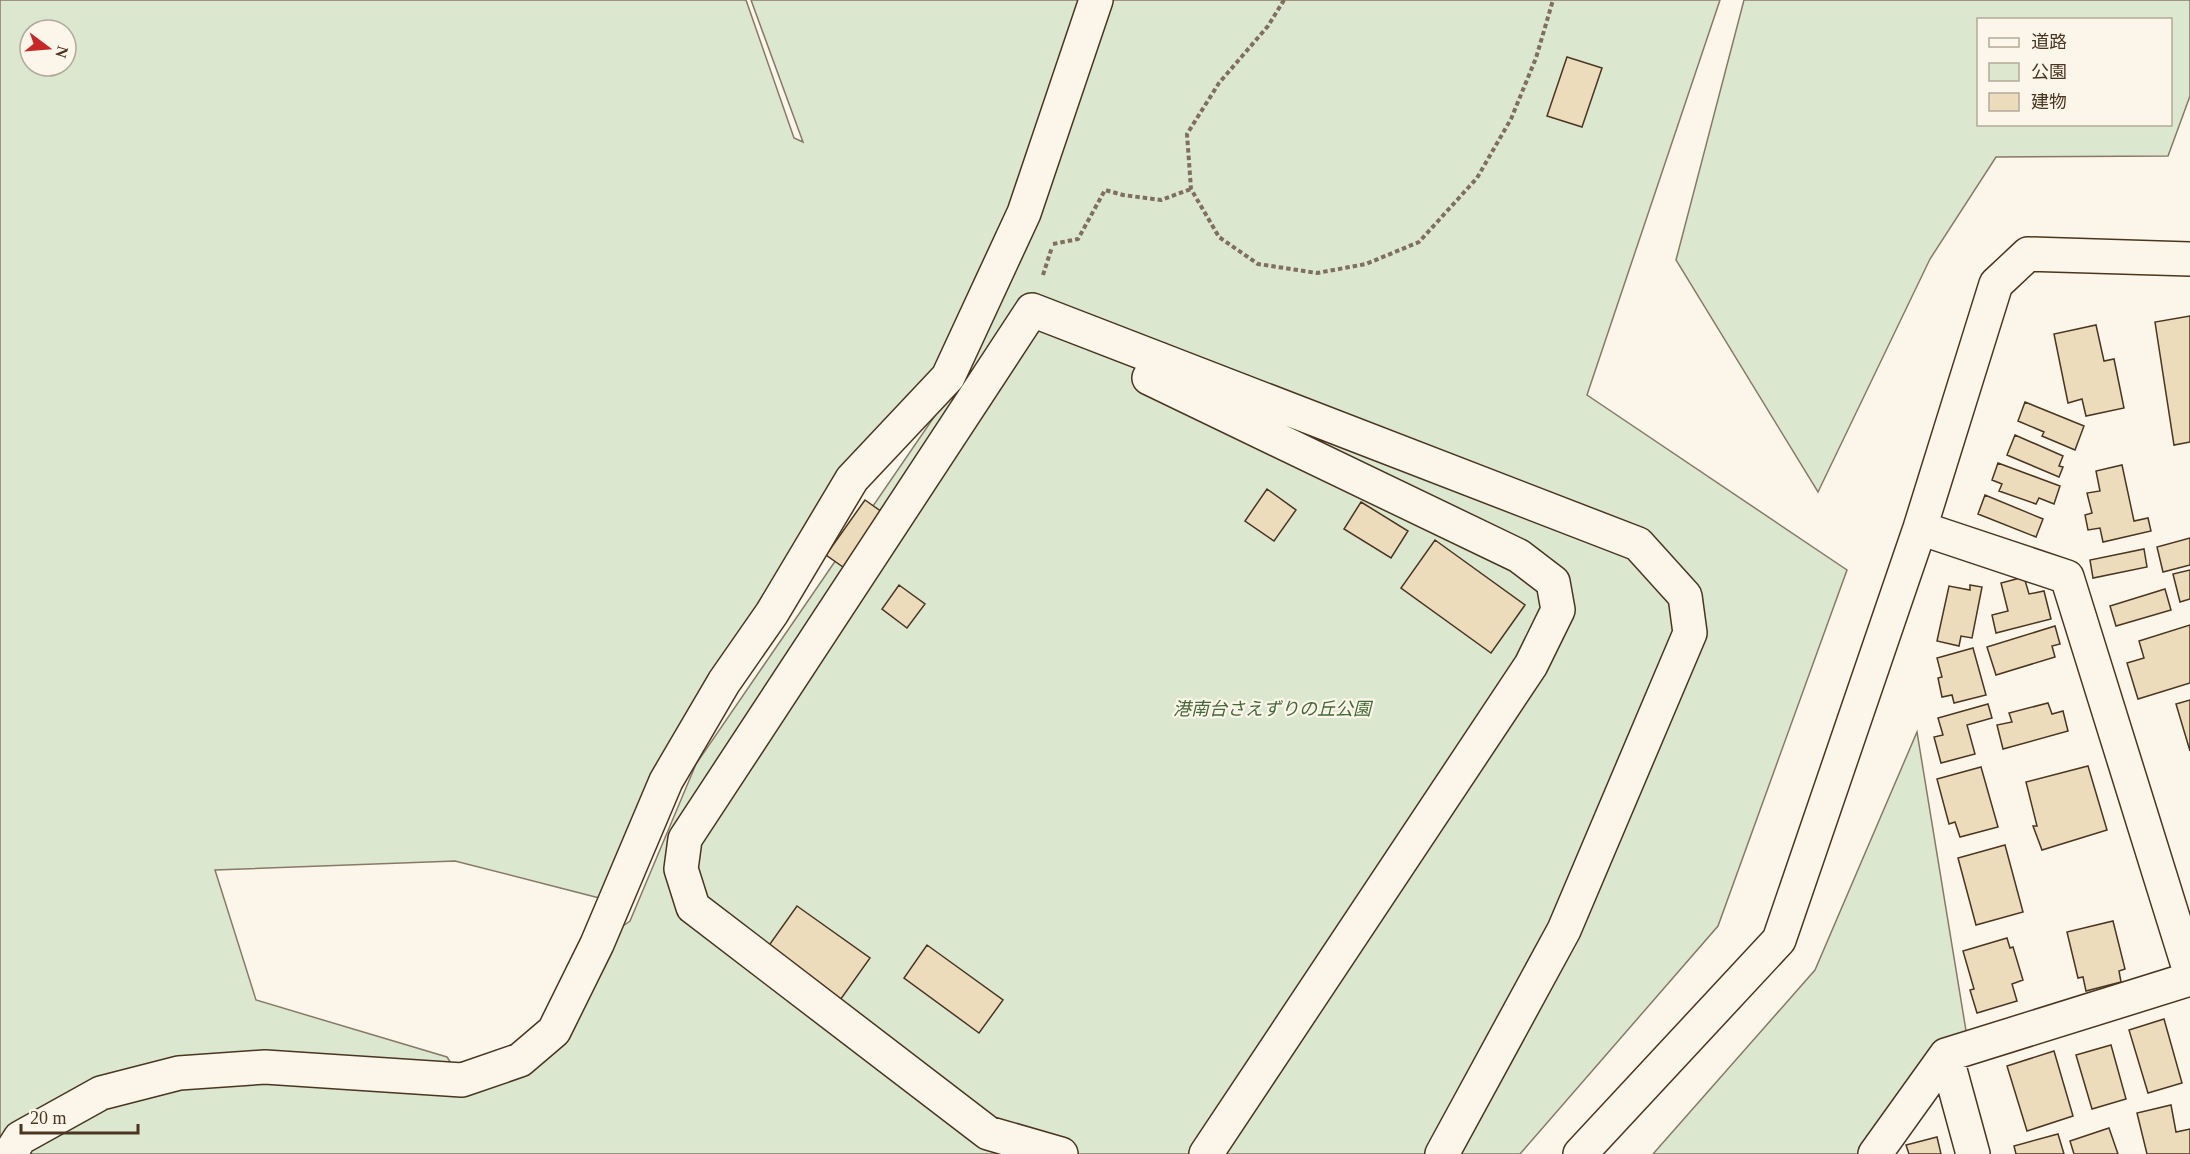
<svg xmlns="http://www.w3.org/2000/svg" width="2190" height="1154" viewBox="0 0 2190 1154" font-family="'Times New Roman','Noto Sans JP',serif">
<rect width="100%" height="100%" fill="#fbf6e9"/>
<path fill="#dce7d0" stroke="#887966" stroke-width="1.5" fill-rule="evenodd" d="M0 0H746L794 138 803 142 751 0H1079L1012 239 948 377 852 479 772 613 724 682 663 788 615 902 455 861 215 870 256 1000 447 1057 462 1080 520 1060 554 1031 597 944 630 921 696 764 954 388 1012 263 1075 92 1106 0H1720L1587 395 1847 570 1718 926 1520 1154H0ZM30 30H66V66H30Z
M1744 0H2190V96L2168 156 1996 157 1930 259 1818 492 1676 260ZM1978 20H2170V124H1978Z
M1917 732 1969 1049 1875 1154H1653L1815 970Z"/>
<path fill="#ecdcbc" stroke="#4a3520" stroke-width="1.5" d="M1567 57 1602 68 1582 127 1547 116Z
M2190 316V442L2174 445 2155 322Z
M2096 325 2104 361 2114 359 2124 408 2086 416 2082 399 2068 403 2054 334Z
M2025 402 2084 426 2075 450 2042 436 2044 432 2018 421Z
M2015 435 2063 456 2059 466 2063 467 2059 477 2007 455Z
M1998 463 2060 486 2054 504 2039 498 2036 504 1999 491 2002 484 1992 480Z
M2122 465 2134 521 2148 518 2151 531 2103 542 2100 528 2088 530 2085 515 2092 513 2087 493 2100 491 2096 471Z
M1267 489 1296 510 1274 541 1245 521Z
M1985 495 2043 519 2036 537 1978 514Z
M865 500 882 512 843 567 826 555Z
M1361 502 1408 531 1391 558 1344 529Z
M2190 538V565L2163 572 2157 547Z
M1435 540 1525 605 1491 653 1401 588Z
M2144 549 2147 567 2093 578 2090 560Z
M2190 570V599L2180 602 2173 574Z
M2024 577 2029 594 2044 591 2051 619 1996 633 1992 615 2008 611 2001 583Z
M899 585 925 604 907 628 882 609Z
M1970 585 1982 587 1972 638 1961 636 1959 646 1937 641 1949 586 1970 590Z
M2165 589 2171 610 2116 626 2110 606Z
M2190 625V683L2138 699 2127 663 2144 658 2139 641Z
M2055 626 2060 644 2052 646 2055 657 1996 675 1987 647Z
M1973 648 1986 695 1954 703 1952 695 1942 697 1938 678 1942 677 1937 658Z
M2190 700V751L2176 704Z
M2048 703 2052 714 2063 711 2068 731 2003 749 1997 725 2012 722 2009 713Z
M1988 704 1992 718 1967 725 1975 754 1941 763 1934 737 1943 735 1938 718Z
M2088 766 2107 830 2042 850 2033 826H2037L2026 782Z
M1981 767 1998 827 1960 837 1955 822 1949 824 1937 779Z
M2005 845 2023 912 1976 925 1958 858Z
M797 906 870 958 838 1003 765 951Z
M2113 921 2125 969 2119 971 2121 982 2086 991 2083 977 2078 978 2067 932Z
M2007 938 2010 948 2013 947 2023 980 2012 984 2017 1001 1977 1013 1970 990 1974 989 1963 951Z
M927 945 1003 1000 979 1033 904 978Z
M2164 1019 2182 1083 2148 1093 2129 1030Z
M2111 1045 2126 1099 2092 1109 2076 1055Z
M2054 1051 2073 1116 2027 1131 2007 1066Z
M2171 1105 2176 1132 2190 1129V1154H2147L2137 1113Z
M2109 1128 2118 1154H2074L2070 1141Z
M2058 1134 2064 1154H2016L2014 1146Z
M1937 1137 1941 1154H1909L1906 1145Z"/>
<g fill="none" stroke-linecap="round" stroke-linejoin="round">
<g stroke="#4a3520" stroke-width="36">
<path id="minor" d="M1159 359 1149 378 1519 556 1553 582 1558 610 1531 665 1206 1154
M1920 528 2067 577 2190 972
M10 1154 20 1138 101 1093 179 1073 265 1067 462 1080 520 1060 554 1031 597 944 666 781 724 682 772 613 852 479 948 377 1024 213 1096 0
M1061 1154 988 1133 693 907 681 869 685 839 1032 310 1638 544 1685 596 1690 633 1564 930 1442 1154
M1580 1154 1779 940 1920 528 1996 284 2028 254 2190 259
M1875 1154 1946 1055
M1973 1154 1946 1055 2190 979"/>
</g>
<path stroke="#7f6f5c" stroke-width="4" stroke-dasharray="4.5 3" stroke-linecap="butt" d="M1284 0 1268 26 1219 83 1187 134 1191 189 1219 237 1258 264 1317 273 1366 264 1419 242 1477 178 1511 119 1536 58 1553 0
M1053 244 1078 239 1105 190 1123 195 1161 200 1191 189
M1043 275 1052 247"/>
<use href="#minor" stroke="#fbf6e9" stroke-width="33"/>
</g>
<g text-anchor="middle" stroke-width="4.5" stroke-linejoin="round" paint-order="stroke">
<g font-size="18" font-style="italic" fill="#436837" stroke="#fbf6e9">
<text x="1272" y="715">港南台さえずりの丘公園</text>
</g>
</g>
<rect x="1977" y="18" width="195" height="108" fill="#fbf6e9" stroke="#b4a999" stroke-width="1.5"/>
<rect x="1989" y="38" width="30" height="9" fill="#fbf6e9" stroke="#b4a999" stroke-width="1.5"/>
<text x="2031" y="48" font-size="18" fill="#4a3520">道路</text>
<rect x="1989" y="63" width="30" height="18" fill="#dce7d0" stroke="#b4a999" stroke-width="1.5"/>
<text x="2031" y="78" font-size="18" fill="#4a3520">公園</text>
<rect x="1989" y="93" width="30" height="18" fill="#ecdcbc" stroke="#b4a999" stroke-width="1.5"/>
<text x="2031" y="108" font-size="18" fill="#4a3520">建物</text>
<g transform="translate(48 48) rotate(106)"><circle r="28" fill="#fbf6e9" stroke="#b4a999" stroke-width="1.5"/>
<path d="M0-4.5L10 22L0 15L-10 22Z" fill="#c62828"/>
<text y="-9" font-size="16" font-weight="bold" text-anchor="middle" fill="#4a3520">N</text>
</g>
<path d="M21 1124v9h117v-9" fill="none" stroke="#4a3520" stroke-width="3"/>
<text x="30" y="1124" font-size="18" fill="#4a3520" stroke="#fbf6e9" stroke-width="4.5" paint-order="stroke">20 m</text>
</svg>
